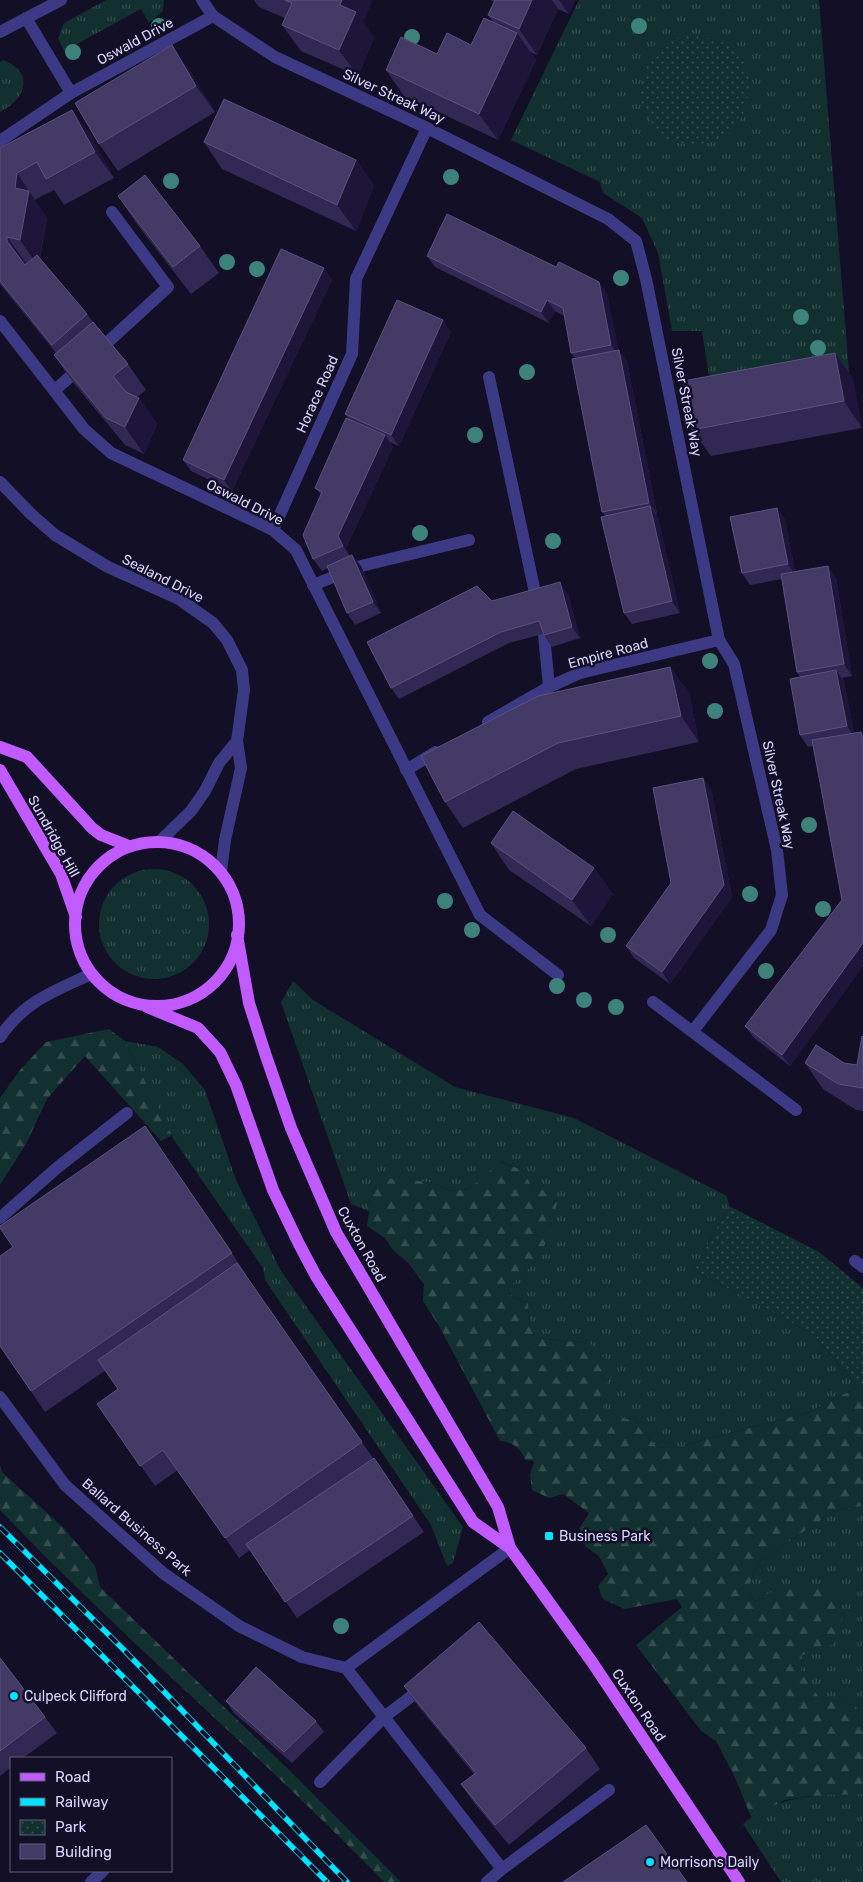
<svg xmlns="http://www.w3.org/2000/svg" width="863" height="1882" viewBox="0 0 863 1882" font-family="Rubik,sans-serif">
<defs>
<pattern id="grass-tufts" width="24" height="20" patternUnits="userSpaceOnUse" patternTransform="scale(1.25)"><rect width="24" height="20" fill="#12302f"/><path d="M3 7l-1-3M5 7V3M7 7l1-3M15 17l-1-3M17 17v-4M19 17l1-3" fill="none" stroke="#344d4e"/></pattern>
<pattern id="forest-firs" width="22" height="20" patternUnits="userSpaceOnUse" patternTransform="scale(1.25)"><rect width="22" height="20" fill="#12302f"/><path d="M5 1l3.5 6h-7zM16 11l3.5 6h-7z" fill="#344d4e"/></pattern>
<pattern id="park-dots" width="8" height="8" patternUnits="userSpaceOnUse" patternTransform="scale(1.25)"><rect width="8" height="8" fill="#12302f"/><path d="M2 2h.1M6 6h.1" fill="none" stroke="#344d4e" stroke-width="1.8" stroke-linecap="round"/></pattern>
</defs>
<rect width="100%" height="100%" fill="#130f26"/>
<path fill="url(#grass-tufts)" d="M106 0H164L163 11 149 23 141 9 75 45 80 59 66 55 58 38 64 23Z
M579 0H819L849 372 847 376 713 401 702 331H672L658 253 642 218 603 193 600 182 511 140Z
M3 60C35 72 26 99 0 112V62Z
M99 924a55 55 0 1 1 110 0a55 55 0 1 1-110 0Z
M293 981 313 1000 455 1087 574 1118 727 1196 729 1206 694 1270 813 1334 858 1387 807 1413 672 1448 657 1447 640 1428 634 1417 627 1419 605 1413C597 1392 595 1366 590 1343L535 1338 530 1326 528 1303 513 1297 507 1289 537 1260 533 1189 523 1170 501 1162 469 1189 450 1191 430 1182 375 1186 366 1210 351 1204 281 1002Z
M125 1041 158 1047 183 1064 205 1090 236 1180 281 1271 463 1527 453 1563 447 1566 431 1525 265 1280 263 1268 174 1140Z
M863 1506V1715L855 1706 818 1696 801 1671 802 1655 776 1590 755 1602 748 1589 758 1562 836 1510Z
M849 1793 863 1794V1882H781L743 1824C772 1797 811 1796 849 1793Z"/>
<path fill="url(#forest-firs)" d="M109 1029 125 1041 172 1135 161 1141 85 1056 47 1099 26 1144 0 1185V1098L20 1070 46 1042Z
M500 1162 523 1170 533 1189 543 1190 557 1203 549 1236 537 1260 507 1289 513 1297 528 1303 530 1326 535 1338 590 1343 604 1358 612 1377C598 1392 598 1393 605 1412L627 1419 634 1417 640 1428 657 1447 672 1448 807 1413 858 1387H863V1506L836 1510 758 1562 748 1589 755 1602 776 1590 834 1587 843 1617 833 1645 802 1655 801 1671 818 1696 855 1706 863 1715V1794L810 1796 785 1800 751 1817 734 1775 716 1741 701 1731 636 1645 682 1607 677 1599 624 1609 603 1599 598 1586 608 1574 599 1556 585 1546 579 1529 589 1513 563 1494 549 1498 532 1490 530 1475 534 1461 525 1460C521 1448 512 1442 500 1441L439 1326 423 1301 424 1284 409 1264 392 1249 385 1238 367 1226 369 1212 366 1210 375 1186 383 1178 430 1182 450 1191 469 1189Z
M0 1465 3 1473 65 1529 95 1566 100 1587 287 1768 401 1882H384C260 1754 123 1639 0 1510Z"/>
<path fill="url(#park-dots)" d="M682 36C722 35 755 49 748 95 746 106 743 118 736 127 722 146 681 150 663 137 658 134 654 127 651 122 626 87 648 53 682 36Z
M729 1206 819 1252 863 1288V1387H858L813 1334 694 1270Z"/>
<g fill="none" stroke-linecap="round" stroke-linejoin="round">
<path stroke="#3d3a85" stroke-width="12" d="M97 352 168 287 112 212
M489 377 544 635 549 687
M55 390 81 367
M313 585 361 566 469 540
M0 1218 58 1167 127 1113
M855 1261 863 1267
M0 1397 65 1485 163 1573 239 1626 302 1657 346 1668 510 1548
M346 1668 502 1869 609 1790
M320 1782 384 1717 425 1686
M91 1882 103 1871
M487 1882 502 1869"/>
<path stroke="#3d3a85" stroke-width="12" d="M202 0 213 16 275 57 427 128 608 219 636 241 646 279 719 640 734 664 777 850 782 895 771 930 693 1031
M26 18 71 93 213 16
M0 32 61 0
M0 141 71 93
M0 321 84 429 111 453 273 530 296 550 480 915 558 975
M0 482 31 514 55 535 108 567 179 599 213 623 227 640 242 670 244 690 237 741 241 768 225 840 221 871
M273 530 352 354 356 279 427 128
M488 722 549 687 580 673 719 640
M406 770 436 752
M159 842 191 811 205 791 219 763 237 741
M653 1002 796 1110
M0 1037C24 1002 52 992 89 975"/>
<path stroke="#c25bff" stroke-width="12" d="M0 747 27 757 92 828 101 835 129 846
M0 770 61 874 76 917
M75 924a82 82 0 1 1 164 0a82 82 0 1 1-164 0Z
M237 935 249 1003 266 1056 291 1128 336 1232 498 1507 510 1548
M147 1007 198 1028 220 1052 236 1085 273 1190 299 1244 316 1276 473 1522 510 1548 592 1662 739 1882"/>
<g stroke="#00e5ff" stroke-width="5.5">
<path id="rail" d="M0 1527 124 1650 347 1882
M0 1553 327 1882"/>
</g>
<use href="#rail" stroke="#130f26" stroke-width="4" stroke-dasharray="11" stroke-linecap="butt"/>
</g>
<g fill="#3d827b">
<circle cx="159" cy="26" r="8"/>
<circle cx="639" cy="26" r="8"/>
<circle cx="412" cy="37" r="8"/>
<circle cx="73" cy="52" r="8"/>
<circle cx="451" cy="177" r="8"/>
<circle cx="171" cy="181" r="8"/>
<circle cx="227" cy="262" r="8"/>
<circle cx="257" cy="269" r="8"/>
<circle cx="621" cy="278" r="8"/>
<circle cx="801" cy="317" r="8"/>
<circle cx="818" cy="348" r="8"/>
<circle cx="527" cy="372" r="8"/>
<circle cx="475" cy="435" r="8"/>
<circle cx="420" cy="533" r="8"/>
<circle cx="553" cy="541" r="8"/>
<circle cx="710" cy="661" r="8"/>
<circle cx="715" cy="711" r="8"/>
<circle cx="809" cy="825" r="8"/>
<circle cx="750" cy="894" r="8"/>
<circle cx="445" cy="901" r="8"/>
<circle cx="823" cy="909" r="8"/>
<circle cx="472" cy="930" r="8"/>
<circle cx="608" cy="935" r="8"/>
<circle cx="766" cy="971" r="8"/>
<circle cx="557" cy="986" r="8"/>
<circle cx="584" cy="1000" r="8"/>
<circle cx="616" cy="1007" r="8"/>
<circle cx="341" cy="1626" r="8"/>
</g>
<path fill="#312854" d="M254 0H372L363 22 374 38 358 76 301 51 282 25 285 18 259 7Z
M490 0H575L569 14 558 9 537 55 530 52 536 60 498 140 404 96 386 70 471 45 493 22 488 15 494 2Z
M191 72 215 112 118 171 99 144Z
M72 110 91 136 114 178 64 205 54 190 36 199 35 201 47 218 40 258 87 314 93 322 128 364 146 390 137 397 139 398 157 424 144 454 125 445 72 381 54 355 56 353 0 284V148Z
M204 142 356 160 374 186 356 231 222 169Z
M118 196 200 246 219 273 191 294 136 223Z
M427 256 556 267 599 282 607 294 618 350 627 361 657 514 656 515 658 518 680 613 632 624 624 613 605 516 602 512 575 358 571 353 564 316 555 311 549 323 435 267Z
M324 268 332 280 232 491 191 471 183 460Z
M443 320 451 332 399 446 390 442 393 447 346 548 350 556 352 555 361 566 381 613 355 625 347 613 328 568 322 571 313 559 321 495 315 488 349 419 345 414Z
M835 353 853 379 862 428 711 456 692 430Z
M777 508 785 520 795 571 836 578 852 676 842 678 844 681 854 733 861 732 863 734V966L790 1066 754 1038 745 1026 842 900 813 746 808 747 800 735V677L797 672 782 579 750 585 742 573Z
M568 594 580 638 552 647 543 634 509 643 399 699 391 688 492 601Z
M670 667 689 693 699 742 576 769 463 828 445 802Z
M703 778 711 789 732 897 670 984 634 958 626 946 671 883Z
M491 843 594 868 613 894 591 926 509 870Z
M863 1037V1111L856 1110 823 1089 805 1063 857 1065Z
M145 1126 246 1274 245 1275 373 1458H374L424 1532 297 1618 250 1550 239 1558 178 1470 155 1486 97 1404 118 1389 106 1370 45 1412 0 1346Z
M0 1658 45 1717 57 1733 23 1758H11V1767L0 1776Z
M404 1686 586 1748 600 1769 509 1845 475 1804 461 1784 474 1774 418 1706Z
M226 1701 316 1721 324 1732 292 1763 234 1713Z"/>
<path fill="#1d163a" d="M342 0H372L363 22 374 38 358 76 339 50 340 5Z
M532 0H552L558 9 537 55 519 29Z
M559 0H575L569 14Z
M517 33 536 60 498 140 479 114Z
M172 45 191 72 215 112 196 86Z
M72 110 91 136 114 178 95 152Z
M356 160 374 186 356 231 337 205Z
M17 173 47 218 38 266 20 240 15 188Z
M7 237 26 263 25 268 7 241Z
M324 268 332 280 232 491 224 480Z
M599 282 607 294 620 356 611 345Z
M547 300 555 311 549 323 541 312Z
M443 320 451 332 399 446 391 435Z
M619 350 627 361 657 514 649 503Z
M835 353 853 379 862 428 844 401Z
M139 398 157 424 144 454 125 427Z
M385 435 393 447 346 548 351 558 343 546 338 536Z
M650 506 658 518 680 613 672 601Z
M777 508 785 520 796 576 788 564Z
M352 555 361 566 381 613 373 602Z
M828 566 836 578 852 676 844 664Z
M560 582 568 594 580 638 572 627Z
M670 667 689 693 699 742 681 716Z
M836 670 844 681 855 738 847 726Z
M703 778 711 789 732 897 670 984 662 972Z
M594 868 613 894 591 926 572 900Z
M863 943V966L790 1066 782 1055Z"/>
<path fill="#433a66" stroke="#5a527e" d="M285 0H342L340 5 356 12 339 50 282 25 292 3Z
M495 0H532L519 29 488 15Z
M484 18 517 33 479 114 386 70 401 37 437 54 447 33 471 45Z
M172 45 196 86 99 144 75 103Z
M224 99 356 160 337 205 204 142Z
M72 110 95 152 46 179 37 162 17 173 15 188 29 191 20 240 7 237V241L25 265 37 255 87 314 52 345 0 281V148Z
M145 175 200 246 173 267 118 196Z
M447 214 556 267 559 262 599 282 611 345 571 353 563 308 547 300 541 312 427 256Z
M281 249 324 268 224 480 183 460Z
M397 300 443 320 391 435 345 414Z
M93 322 128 364 113 376 126 392 139 398 125 427 106 418 54 355Z
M619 350 649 503 602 512 572 359Z
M835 353 844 401 692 430 683 381Z
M346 418 385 435 338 536 343 546 313 559 303 535 322 492 315 488Z
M650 506 672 601 624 613 601 517Z
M777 508 788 564 742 573 730 517Z
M352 555 373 602 347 613 327 566Z
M828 566 844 664 797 672 781 574Z
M560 582 572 627 544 635 539 621 501 632 391 688 367 642 477 586 492 601Z
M670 667 681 716 558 743 445 802 421 756 538 696Z
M836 670 847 726 800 735 790 679Z
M861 732 863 742V943L782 1055 745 1026 842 900 812 740Z
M703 778 724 885 662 972 626 946 671 883 653 788Z
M513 811 594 868 572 900 491 843Z
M862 1036 863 1037V1088L838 1084 805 1063 816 1045 844 1063 857 1065Z
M145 1126 232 1253 31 1391 0 1346V1256L13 1247 0 1228V1226Z
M237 1263 362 1442 225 1538 163 1450 140 1466 97 1404 118 1389 98 1360Z
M374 1458 413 1516 285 1602 246 1544Z
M479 1622 586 1748 495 1825 461 1784 476 1773 404 1686Z
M0 1658 45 1717 0 1751Z
M256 1667 316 1721 284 1752 226 1701Z
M646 1825 687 1882H563Z"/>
<g fill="#00e5ff" stroke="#130f26" stroke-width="2">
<rect x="544" y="1531" width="10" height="10" rx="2.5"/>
<circle cx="14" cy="1696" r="5"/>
<circle cx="650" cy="1862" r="5"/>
</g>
<g text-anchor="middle" stroke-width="5" stroke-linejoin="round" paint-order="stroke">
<g font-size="14" fill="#d9d4ff" stroke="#130f26">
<text transform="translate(135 41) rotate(-28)" y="5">Oswald Drive</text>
<text transform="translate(394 96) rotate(25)" y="5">Silver Streak Way</text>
<text transform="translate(317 394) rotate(-66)" y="5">Horace Road</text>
<text transform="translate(687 402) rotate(79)" y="5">Silver Streak Way</text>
<text transform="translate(245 502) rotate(27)" y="5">Oswald Drive</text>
<text transform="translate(163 578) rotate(27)" y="5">Sealand Drive</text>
<text transform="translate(608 653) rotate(-15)" y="5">Empire Road</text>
<text transform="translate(779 795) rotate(78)" y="5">Silver Streak Way</text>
<text transform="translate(54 836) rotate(61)" y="5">Sundridge Hill</text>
<text transform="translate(362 1244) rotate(61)" y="5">Cuxton Road</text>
<text transform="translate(137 1527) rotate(41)" y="5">Ballard Business Park</text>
<text transform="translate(639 1705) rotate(56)" y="5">Cuxton Road</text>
</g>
<g font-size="14" fill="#d9d4ff" stroke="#130f26" text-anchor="start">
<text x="559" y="1541">Business Park</text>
<text x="24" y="1701">Culpeck Clifford</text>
<text x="660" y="1867">Morrisons Daily</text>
</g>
</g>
<rect x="10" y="1757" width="162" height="115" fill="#130f26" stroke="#625e7d"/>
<rect x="20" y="1773" width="25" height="8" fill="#c25bff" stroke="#625e7d"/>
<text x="55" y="1782" font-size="15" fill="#d9d4ff">Road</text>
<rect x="20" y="1798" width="25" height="8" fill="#00e5ff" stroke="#625e7d"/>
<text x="55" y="1807" font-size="15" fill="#d9d4ff">Railway</text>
<rect x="20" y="1820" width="25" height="15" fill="url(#park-dots)" stroke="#625e7d"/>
<text x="55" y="1832" font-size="15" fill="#d9d4ff">Park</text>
<rect x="20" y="1844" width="25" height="15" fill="#433a66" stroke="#625e7d"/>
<text x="55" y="1857" font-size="15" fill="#d9d4ff">Building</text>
</svg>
